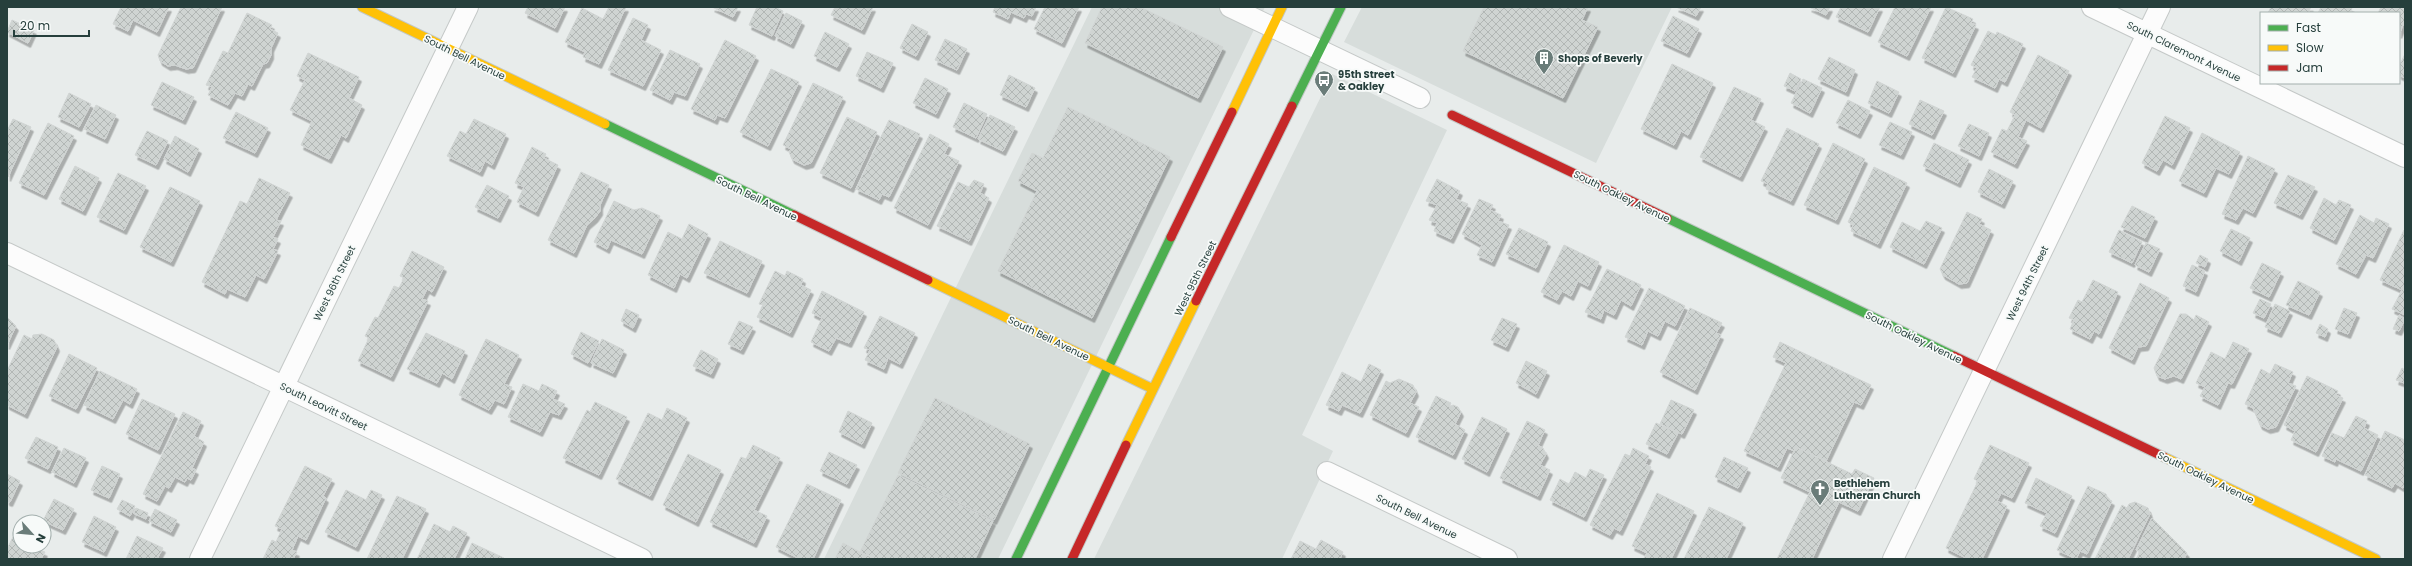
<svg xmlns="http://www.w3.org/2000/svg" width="2412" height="566" viewBox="0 0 2412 566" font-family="Poppins,sans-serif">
<defs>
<pattern id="building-cross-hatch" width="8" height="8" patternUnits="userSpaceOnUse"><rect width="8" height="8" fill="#cfd4d2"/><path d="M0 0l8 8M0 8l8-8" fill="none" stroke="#b2b7b5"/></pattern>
<filter id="shadow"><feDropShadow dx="2.5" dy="4.5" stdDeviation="0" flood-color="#0004"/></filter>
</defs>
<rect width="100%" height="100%" fill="#e8eceb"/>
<path fill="#d7dddb" d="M1092 7H1265L998 559H824Z
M1362 7H1672L1596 163 1344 42Z
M1332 74 1447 130 1302 435 1333 451 1282 559H1094Z"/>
<path fill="url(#building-cross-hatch)" stroke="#d1d5d4" filter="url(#shadow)" d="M121 7H169L157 32 133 20 128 31 113 24Z
M181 7H222L193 68 186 69 175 65 168 66 160 61 158 55Z
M528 7H565L555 28 525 13Z
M609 7H626L599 64 583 57 585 52 565 42 582 8 603 19Z
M712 7H738L733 17Z
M757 7H775L783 11 772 36 749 25Z
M835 7H873L862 30 831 15Z
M995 7H1036L1032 16 1026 14 1024 18 1011 12 1008 19 993 12Z
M1045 7H1079L1062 43 1034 29Z
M1102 7H1140L1223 47 1198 98 1085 43Z
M1484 7H1588L1582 20 1598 27 1563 98 1463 51Z
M1676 7H1701L1696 16Z
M1809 7H1830L1826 15Z
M1841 7H1880L1868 32 1836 17Z
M1895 7H1931L1907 56 1878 42Z
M1946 7 1973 19 1971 23 1976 25 1953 73 1922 58Z
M2271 7H2311L2308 13H2268Z
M2321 7H2349L2352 8 2350 13H2318Z
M2381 7H2405V21L2399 34V13H2378Z
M247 13 272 25 270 29 278 33 271 48V55L267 63 263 64 252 86 248 84 242 96 235 93 228 105 208 95 212 87 206 85 223 51 228 53Z
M786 13 802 21 791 44 775 36Z
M1673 16 1699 29 1687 53 1661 41Z
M633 18 648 25 641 40 661 50 643 86 608 70Z
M12 20 34 30 28 43 7 32Z
M912 24 928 32 916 56 900 48Z
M1988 31 1996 35 1997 32 2023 44 2005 82 1999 79 1995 88 1972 77 1977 68 1971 65Z
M825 32 849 44 837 67 814 56Z
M945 39 967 49 957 70 935 60Z
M725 40 756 56 725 118 717 115 715 120 691 109Z
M670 50 700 64 685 96 674 92 670 100 650 90Z
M867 52 893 63 881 88 856 76Z
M308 53 359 77 349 98 362 105 346 138 341 135 329 159 301 145 312 121 290 110 305 80 297 76Z
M2405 54V78L2399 75V66Z
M2038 55 2069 71 2041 128 2026 120 2018 137 2027 141 2015 164 1991 152 2002 129 2007 131 2015 115 2010 112Z
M1829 57 1855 70 1846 92 1818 79Z
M1672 64 1713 83 1688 135 1681 131 1674 145 1641 129Z
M771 69 799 82 768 146 740 132Z
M1790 73 1801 79 1795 91 1784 86Z
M1009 75 1035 88 1026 107 1000 95Z
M925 78 948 89 936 114 913 103Z
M1803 79 1822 88 1810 113 1791 103Z
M1877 81 1899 92 1889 113 1868 103Z
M162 82 194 97 183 120 151 105Z
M813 83 843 97 811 163 804 165 792 159 789 152 791 149 783 145Z
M1734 87 1761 99 1751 120 1765 127 1740 177 1700 157Z
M69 93 91 104 79 127 58 117Z
M1848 100 1870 111 1858 134 1836 123Z
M1920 100 1944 111 1932 135 1909 124Z
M964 103 987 114 976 138 953 127Z
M96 105 116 115 105 139 84 129Z
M1068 107 1170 157 1092 318 998 271 1037 191 1018 181 1032 153 1043 158Z
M236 112 268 128 255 153 223 138Z
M990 115 1015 127 1003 151 978 139Z
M2165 116 2190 128 2172 165 2163 160 2157 171 2142 163Z
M847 117 877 132 851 188 820 173Z
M13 119 31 127 8 177 7 131Z
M474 119 506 134 492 165 485 161 480 172 447 156 460 131 466 134Z
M889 120 920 134 889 197 882 194 879 200 856 189Z
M1890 122 1912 132 1901 155 1879 145Z
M48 123 74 136 44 195 19 183Z
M1969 124 1989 133 1979 156 1958 146Z
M1787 128 1819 144 1791 201 1766 189 1768 184 1761 181Z
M147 131 168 141 156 165 135 155Z
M2202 133 2240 152 2229 174 2216 168 2204 193 2179 181Z
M930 134 949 144 944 154 959 161 928 225 894 208Z
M175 136 199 149 188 172 164 159Z
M1833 143 1865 159 1836 220 1804 205Z
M1934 143 1969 160 1958 183 1923 166Z
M532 147 546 154 544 158 558 165 536 212 517 202 524 187 515 183Z
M2248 156 2275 169 2253 213 2243 208 2236 220 2222 214Z
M75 166 99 178 83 211 59 199Z
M1874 167 1907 183 1878 244 1851 231 1853 225 1848 222Z
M1989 169 2013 181 2002 204 1978 192Z
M581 172 609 185 600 205V211L595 218 587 225 574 253 548 240Z
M118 173 146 186 124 230 97 217Z
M2288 175 2315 187 2300 215 2274 203Z
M259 178 290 193 276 220 281 221 273 237 278 239 273 249 278 251 264 279 256 275 245 297 227 289 225 294 202 282 240 201 247 204Z
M1437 179 1460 191 1456 199 1468 204 1451 239 1434 231 1437 223 1429 220 1437 205 1426 201Z
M974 180 984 184 980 193 989 198 969 241 937 226 958 182 969 187Z
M487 185 509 196 498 218 475 207Z
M170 187 200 201 171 262 140 247Z
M2324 198 2336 205 2339 200 2351 205 2334 240 2310 228Z
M1479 199 1493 205 1490 210 1501 215 1498 221 1509 225 1492 262 1477 255 1482 245 1462 234Z
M614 201 634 210 642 208 660 216 642 254 611 240 607 249 594 242Z
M2132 206 2155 217 2145 238 2121 227Z
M1967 212 1982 219 1979 224 1991 230 1967 283 1959 284 1943 275 1940 269Z
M2360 215 2374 223 2376 218 2389 224 2373 258 2366 255 2356 274 2336 264Z
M1926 221 1942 228 1924 264 1890 247 1902 222 1920 231Z
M689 224 708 234 687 278 680 274 674 288 648 275 668 232 682 239Z
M1519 228 1548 242 1536 268 1506 254Z
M2231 229 2250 238 2239 261 2220 251Z
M2119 230 2142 242 2132 263 2109 252Z
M2404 230H2405V315L2392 309 2402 290 2380 280Z
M720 241 762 261 747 293 704 273Z
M2146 243 2160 249 2149 272 2135 265Z
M1564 245 1599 262 1588 286 1578 281 1571 296 1562 291 1557 300 1541 292Z
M412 251 444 267 432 292 427 289 422 299 428 301 391 377 358 361 369 338 365 336 375 317 378 318 394 286 399 288 404 278 400 276Z
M2200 255 2208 259 2205 267 2196 263Z
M2262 263 2281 272 2269 297 2250 288Z
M2192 265 2205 271 2196 292 2183 286Z
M1607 269 1641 285 1631 306 1621 300 1614 315 1604 310 1601 319 1585 312Z
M775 271 785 276 787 271 803 279 801 285 811 290 790 333 757 317 763 305 759 304Z
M2093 280 2118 292 2099 334 2094 331 2090 339 2070 329 2074 320 2069 318 2078 300 2082 302Z
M2298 281 2320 292 2309 315 2286 305Z
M2140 283 2169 298 2146 346 2138 347 2132 360 2109 348Z
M1649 288 1685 306 1675 326 1665 321 1658 336 1648 331 1642 345 1625 337Z
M822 291 864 312 849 343 836 338 829 351 811 342 822 318 812 313Z
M2260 299 2271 304 2264 318 2253 313Z
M2275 304 2290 311 2279 333 2265 327Z
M1690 308 1722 323 1716 333 1721 335 1695 390 1660 372Z
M2344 308 2357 313 2348 334 2335 329Z
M626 309 639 315 633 328 621 321Z
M2180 314H2186L2194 320 2196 315 2209 322 2181 379 2174 376 2165 379 2157 376 2154 368Z
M2399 315 2405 319 2399 331 2393 329Z
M880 316 915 333 900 364 888 358 884 369 865 360 870 350 864 348Z
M7 317 16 326 7 345Z
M1502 318 1517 324 1506 347 1491 340Z
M739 321 753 327 741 350 728 344Z
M2320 324 2328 329 2325 337 2316 333Z
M581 332 599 341 588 363 571 354Z
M426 333 465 351 452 379 442 373 437 383 407 369Z
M42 334 54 340 57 347 25 414 7 405V371L24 335 32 339 33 335Z
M486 339 519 355 504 384 512 387 504 404 495 400 489 410 459 395Z
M602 339 624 350 613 373 591 363Z
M1780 342 1871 385 1861 405 1854 402 1826 461 1796 447 1794 451 1787 448 1778 467 1744 451 1786 363 1773 357Z
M2233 342 2249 349 2232 384 2228 383 2218 405 2200 396 2205 387 2196 383 2211 352 2225 359Z
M701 350 718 359 711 374 693 366Z
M69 354 97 368 76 409 49 396Z
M1526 361 1547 371 1536 394 1516 383Z
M1369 364 1381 370 1360 413 1342 405 1339 411 1326 405 1342 372 1361 382Z
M2275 364 2293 372 2288 383 2296 386 2276 427 2268 429 2260 425 2253 408 2245 404 2261 369 2270 374Z
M2402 368 2405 370 2404 383 2396 380Z
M100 371 137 389 130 404 123 400 113 419 84 405Z
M2307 376 2338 391 2336 395 2343 398 2316 452 2291 440 2295 431 2284 425Z
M1399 379 1413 385 1416 392 1410 403 1419 407 1406 433 1370 415 1386 381 1390 383Z
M523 384 539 391 542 384 557 391 553 399 565 404 559 415 550 412 540 432 508 417Z
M1436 396 1451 403 1449 407 1453 405 1458 407 1461 412 1455 424 1465 430 1453 455 1416 437Z
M935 398 1030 444 994 520 898 473Z
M142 399 175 414 158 450 126 434Z
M1671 400 1694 410 1682 434 1660 424Z
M595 402 627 417 599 475 563 458 587 410 590 412Z
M667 408 687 418 650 496 616 479 648 413 662 420Z
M848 411 872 423 862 444 839 432Z
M183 412 201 421 194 436 204 442 192 468 196 470 191 480 187 478 185 482 175 477 169 488 165 486 157 501 143 494Z
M2356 416 2367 421 2364 428 2378 435 2361 471 2336 459 2335 462 2322 456 2332 433 2344 438Z
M1482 417 1507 429 1487 472 1462 459Z
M1527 421 1545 430 1538 445 1543 448 1546 454 1540 465 1550 470 1538 496 1500 478Z
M1656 423 1678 433 1667 454 1646 444Z
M2385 431 2405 440V484L2403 488 2395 483 2392 488 2365 475Z
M36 437 58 447 48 469 25 458Z
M753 445 780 458 754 510 767 516 754 543 710 522 741 457 746 459Z
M1990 445 2029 463 2012 498 2001 493 1997 501 2007 506 1982 559H1968L1946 548 1978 481 1974 479Z
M1796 447 1852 474 1855 469 1874 478 1858 511 1839 502 1812 559H1777L1810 492 1781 478Z
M64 448 86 458 74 483 52 472Z
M1633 448 1649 456 1645 464 1651 467 1620 531 1614 528 1610 535 1590 525 1625 454 1630 456Z
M829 452 857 465 847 484 820 471Z
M688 454 721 470 696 522 663 505Z
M1724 457 1748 468 1738 488 1715 477Z
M102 466 120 474 109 498 91 490Z
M305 466 332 479 323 496 326 498 306 540 298 536 292 550 297 552 293 559H263L272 540 276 542 282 529 275 526Z
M1590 469 1604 475 1584 517 1550 500 1560 479 1569 484 1575 472 1586 478Z
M7 474 20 481 10 502 7 501Z
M898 475 993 521 975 559H876L860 552Z
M2036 478 2072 496 2055 533 2040 526 2047 513 2025 503Z
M807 484 841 500 813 559H800L776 547Z
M2088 486 2106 494 2108 499 2112 501 2087 554 2080 551 2076 559 2057 550Z
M346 490 366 500 371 490 382 495 356 547 325 532Z
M1657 493 1694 511 1671 559H1647L1644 558 1647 553 1632 546Z
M397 496 426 509 402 559H367Z
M54 499 74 509 63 530 43 521Z
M122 500 135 506 130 516 117 509Z
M2135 502 2148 508 2150 514 2128 559H2095L2122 505 2127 508 2129 504Z
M1709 507 1743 523 1726 559H1684Z
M136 508 148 513 146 519 133 513Z
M155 509 177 520 171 532 149 521Z
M94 516 116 527 104 552 82 542Z
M2152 518 2187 553 2184 559H2136L2140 552 2136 550Z
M434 524 450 532 453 526 467 533 454 559H417Z
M137 536 163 548 157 559H126Z
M13 537 20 541V546H31L45 552 41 559H7V549Z
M1321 540 1343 552 1340 559H1291L1300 541 1316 549Z
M472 543 504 558V559H465Z
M843 543 860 552 876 559H835Z"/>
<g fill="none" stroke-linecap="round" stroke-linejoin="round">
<g stroke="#c5c9c8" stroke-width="22">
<path id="street" d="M1230 7 1420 98
M2092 7 2405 157
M7 253 642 559
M1327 472 1507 559
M200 559 468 7
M1893 559 2160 7"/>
</g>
<g stroke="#c2c8c6" stroke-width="11">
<path id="fast" d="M1292 106 1341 7
M605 124 794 215
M1667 218 1954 356
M1016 559 1171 237"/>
</g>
<g stroke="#c2c8c6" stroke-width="11">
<path id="slow" d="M362 7 605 124
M1232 112 1282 7
M928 280 1153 389
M1126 445 1196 301
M2164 457 2376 559"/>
</g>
<g stroke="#c2c8c6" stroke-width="11">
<path id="jam" d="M1452 115 1667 218
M794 215 928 280
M1171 237 1232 112
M1196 301 1292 106
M1954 356 2164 457
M1072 559 1126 445"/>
</g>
<use href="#street" stroke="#fcfcfc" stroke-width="20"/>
<use href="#fast" stroke="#4caf50" stroke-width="9"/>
<use href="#slow" stroke="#ffc107" stroke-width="9"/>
<use href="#jam" stroke="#c62828" stroke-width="9"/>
</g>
<defs>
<g id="building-pin" transform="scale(1)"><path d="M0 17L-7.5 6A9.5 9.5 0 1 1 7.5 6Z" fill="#6a7c79" stroke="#f7faf9"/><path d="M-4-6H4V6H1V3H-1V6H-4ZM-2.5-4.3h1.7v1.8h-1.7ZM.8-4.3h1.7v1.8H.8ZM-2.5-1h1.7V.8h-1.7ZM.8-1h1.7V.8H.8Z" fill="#fff"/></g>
<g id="bus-pin" transform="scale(1)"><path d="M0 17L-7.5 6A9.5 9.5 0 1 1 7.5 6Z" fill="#6a7c79" stroke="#f7faf9"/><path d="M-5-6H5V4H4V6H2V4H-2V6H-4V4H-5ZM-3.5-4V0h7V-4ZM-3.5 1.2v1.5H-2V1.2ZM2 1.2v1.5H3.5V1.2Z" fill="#fff"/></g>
<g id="church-pin" transform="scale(1)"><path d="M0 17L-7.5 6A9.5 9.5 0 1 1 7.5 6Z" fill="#6a7c79" stroke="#f7faf9"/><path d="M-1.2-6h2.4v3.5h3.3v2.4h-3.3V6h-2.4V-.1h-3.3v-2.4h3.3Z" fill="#fff"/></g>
</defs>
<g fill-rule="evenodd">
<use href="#building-pin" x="1544" y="58"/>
<use href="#bus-pin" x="1324" y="80"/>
<use href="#church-pin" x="1820" y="489"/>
</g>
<g text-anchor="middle" stroke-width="3.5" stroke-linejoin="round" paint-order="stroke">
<g font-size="10" fill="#263f3c" stroke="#f7faf9">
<text transform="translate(2184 51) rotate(26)" y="4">South Claremont Avenue</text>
<text transform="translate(465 57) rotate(26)" y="4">South Bell Avenue</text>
<text transform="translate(1622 196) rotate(26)" y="4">South Oakley Avenue</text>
<text transform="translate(757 198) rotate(26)" y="4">South Bell Avenue</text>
<text transform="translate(1195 278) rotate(-64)" y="4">West 95th Street</text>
<text transform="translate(334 283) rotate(-64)" y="4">West 96th Street</text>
<text transform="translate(2027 283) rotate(-64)" y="4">West 94th Street</text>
<text transform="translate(1914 337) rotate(26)" y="4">South Oakley Avenue</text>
<text transform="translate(1049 338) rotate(26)" y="4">South Bell Avenue</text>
<text transform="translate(324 406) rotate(26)" y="4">South Leavitt Street</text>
<text transform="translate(2206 477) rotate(26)" y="4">South Oakley Avenue</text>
<text transform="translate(1417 516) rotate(26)" y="4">South Bell Avenue</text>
</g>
<g font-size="10" font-weight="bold" fill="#263f3c" stroke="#f7faf9" text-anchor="start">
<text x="1558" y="62">Shops of Beverly</text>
<text x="1338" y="78">95th Street<tspan x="1338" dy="12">&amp; Oakley</tspan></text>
<text x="1834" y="487">Bethlehem<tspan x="1834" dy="12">Lutheran Church</tspan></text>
</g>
</g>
<rect width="2412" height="566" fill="none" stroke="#263f3c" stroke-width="16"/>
<rect x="2260" y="12" width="140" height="72" fill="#f7faf9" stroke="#a3afad"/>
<rect x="2268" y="25" width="20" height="6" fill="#4caf50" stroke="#a3afad"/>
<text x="2296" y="32" font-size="12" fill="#263f3c">Fast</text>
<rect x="2268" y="45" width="20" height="6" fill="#ffc107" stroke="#a3afad"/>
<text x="2296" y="52" font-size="12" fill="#263f3c">Slow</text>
<rect x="2268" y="65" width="20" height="6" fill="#c62828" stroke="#a3afad"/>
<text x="2296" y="72" font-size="12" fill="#263f3c">Jam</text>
<g transform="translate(32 534) rotate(117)"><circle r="19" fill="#f7faf9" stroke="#a3afad"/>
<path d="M0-3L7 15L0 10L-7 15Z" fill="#6a7c79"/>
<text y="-6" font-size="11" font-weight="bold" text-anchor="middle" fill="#263f3c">N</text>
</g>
<path d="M14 30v6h75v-6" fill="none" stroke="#263f3c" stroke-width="2"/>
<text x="20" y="30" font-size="12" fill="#263f3c" stroke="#f7faf9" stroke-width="3" paint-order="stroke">20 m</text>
</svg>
